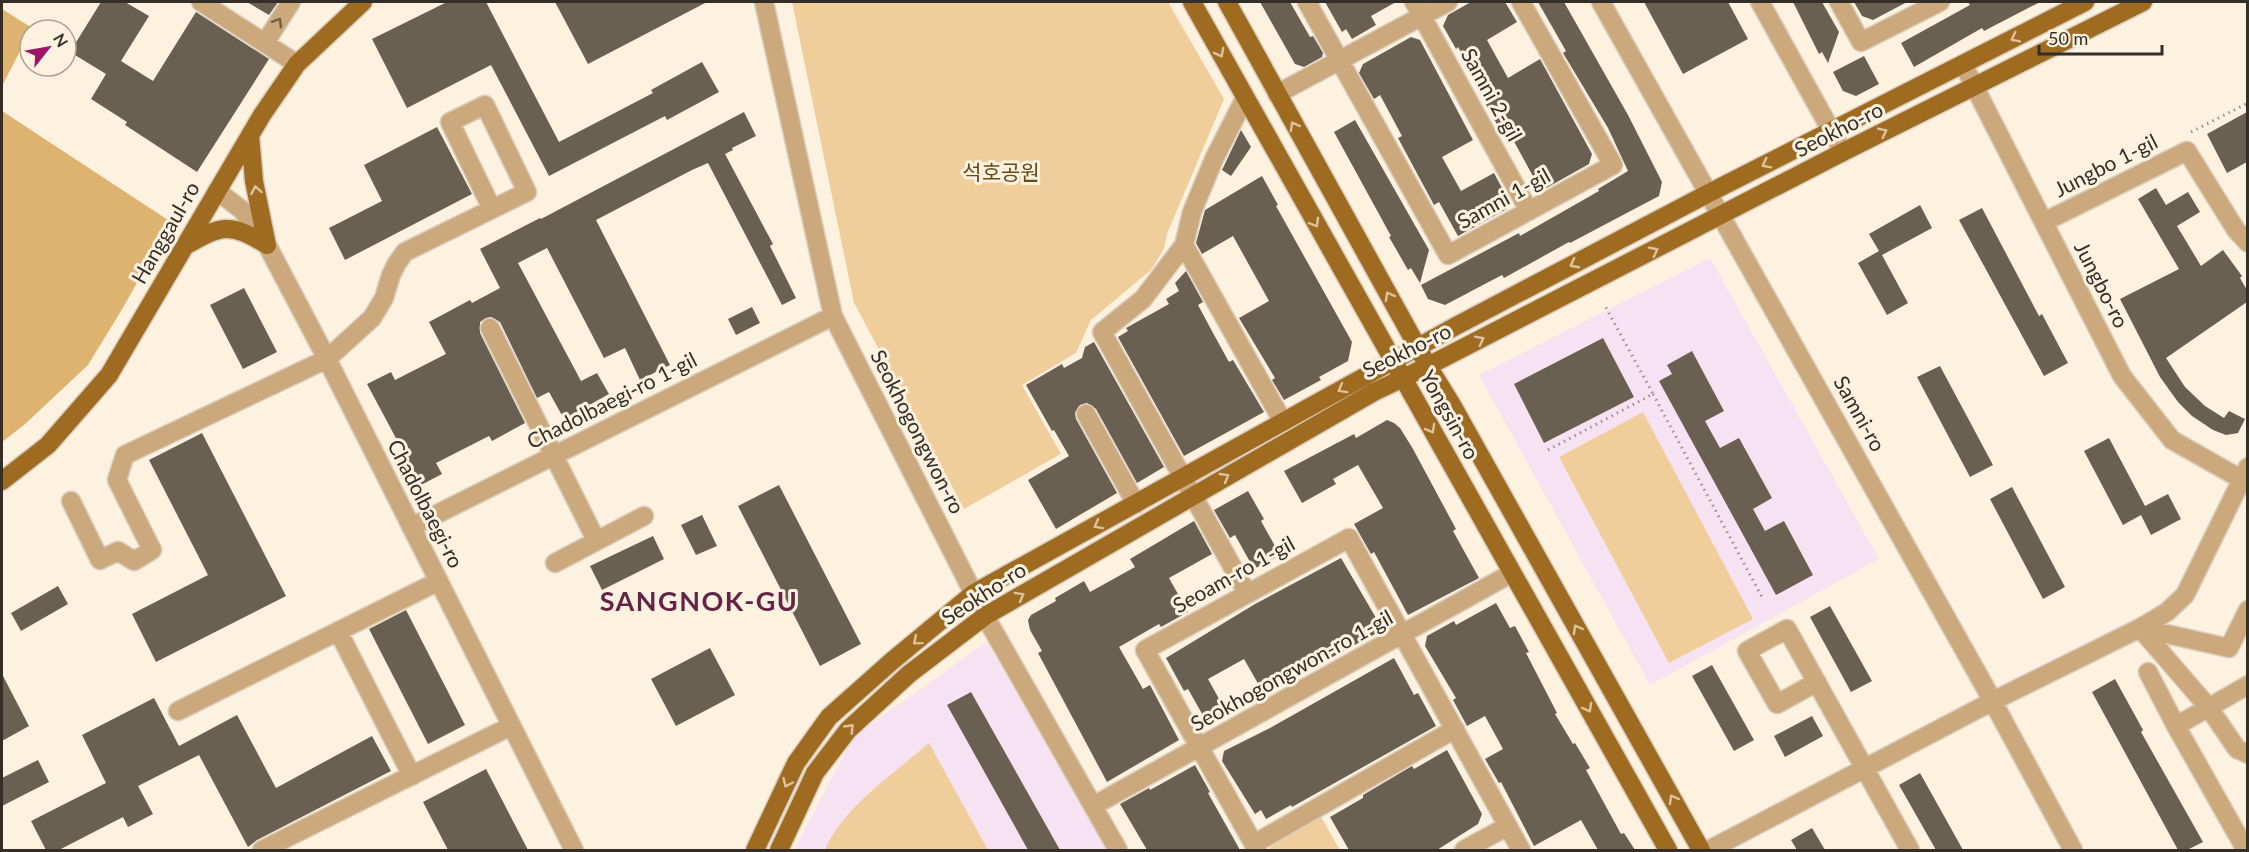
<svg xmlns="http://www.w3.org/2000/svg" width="2249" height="852" viewBox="0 0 2249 852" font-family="Lato,'Noto Sans KR',sans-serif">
<rect width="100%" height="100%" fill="#fdf1e0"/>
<path fill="#f6e2f2" d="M1710 258 1879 559 1650 685 1479 375Z
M987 642 1106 850H794L854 736Z"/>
<path fill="#f0ce9c" d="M792 2H1168L1224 99 1167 234 1164 249 1151 270 1091 320 1076 353 1022 385 1061 454 964 509 854 303Z
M1643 412 1753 619 1669 663 1559 457Z
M929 743 988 850H825C842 808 895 773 929 743Z
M1320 815 1340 850H1269L1272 842Z"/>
<path fill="#deb26f" d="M2 9 32 28 2 86Z
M2 111 171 222 124 306 88 365 24 425 2 442Z"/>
<path fill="#6a6052" d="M101 2H125L149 16 121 61 153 81 196 12 269 59 197 172 125 125 127 122 91 99 106 74 70 52Z
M247 2H278L269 15Z
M447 2H486L559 142 653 93 651 90 702 62 719 92 667 120 665 116 549 176 491 65 407 108 372 39Z
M555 2H707L588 64Z
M1260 2H1290L1310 37 1313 36 1323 53 1322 57 1304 67 1295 64Z
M1325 2H1396L1371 16 1376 25 1352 39 1346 29 1342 32Z
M1471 2H1505L1517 22 1487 40 1508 78 1540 59 1592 154 1589 164 1541 191 1504 123 1498 126 1479 92 1482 90 1458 47 1456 49 1443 26 1448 15Z
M1538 2H1564L1628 115 1662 182 1659 196 1570 243 1569 242 1504 278 1502 275 1445 305 1428 299 1421 285 1519 233 1520 236 1599 191 1598 189 1628 171 1608 128 1563 53 1566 51Z
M1644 2H1728L1748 39 1683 74Z
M1793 2H1822L1839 32 1828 63 1822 52 1819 54Z
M1854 2H1907L1873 20 1862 16Z
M1968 2H2040L1984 31 1982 28 1914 67 1901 43 1970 5Z
M1411 37 1420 40 1473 140 1442 157 1461 191 1494 173 1509 201 1507 209 1458 236 1439 202 1434 205 1398 138 1402 136 1380 95 1374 99 1359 73 1363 64Z
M1864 56 1879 84 1856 96 1843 91 1833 72Z
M744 112 756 136 732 148 733 150 725 154 773 244 770 246 796 298 782 305 708 163 692 170 596 220 670 365 640 380 625 348 604 358 547 248 518 263 581 381 597 373 609 394 564 419 549 392 537 398 500 322 491 317 486 318 480 322V333L525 423 492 441 489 436 436 463 442 474 421 485 367 384 391 372 395 380 446 354 429 322 470 300 472 303 500 288 480 249 540 218 541 219Z
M2247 112V162L2227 173 2207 134Z
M1355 120 1429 250 1420 283 1411 268 1408 270 1389 237 1391 236 1334 132Z
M437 127 472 194 345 260 329 228 382 201 364 165Z
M1241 130 1251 147 1231 176 1222 170Z
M1262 176 1278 205 1276 206 1352 342 1348 361 1319 377 1321 380 1284 400 1272 380 1275 378 1239 318 1269 301 1233 236 1202 254 1196 243 1205 210Z
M2156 188 2166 205 2188 192 2200 212 2177 226 2201 266 2223 250 2242 276 2240 278 2247 290V302L2166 358 2185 387 2205 406 2224 418 2229 411 2245 419 2238 433 2226 435 2213 430 2192 416 2178 402 2160 377 2120 299 2179 269 2138 199Z
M1920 205 1932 228 1882 255 1908 303 1887 315 1858 263 1879 251 1869 234Z
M1982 208 2039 316 2042 314 2068 363 2044 376 1959 220Z
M1186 271 1203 302 1198 305 1213 333 1229 362 1233 360 1264 412 1184 456 1118 337 1128 331 1126 328 1169 304 1166 299 1179 291 1175 283Z
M244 288 277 352 243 369 210 305Z
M752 307 760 323 736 335 728 319Z
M1603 338 1634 397 1544 443 1514 384Z
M1094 342 1164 467 1137 483 1096 409 1087 403 1080 405 1075 413 1076 419 1117 493 1056 529 1028 480 1069 456 1054 430 1052 431 1026 385 1062 364 1064 368 1082 358 1085 347Z
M1692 351 1724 411 1705 421 1720 448 1739 438 1772 498 1753 509 1765 531 1784 521 1813 575 1776 595 1659 381 1672 374 1667 365Z
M1940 366 1993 465 1970 477 1917 377Z
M1387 420 1394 423 1400 428 1413 449 1456 529 1453 531 1479 578 1408 615 1374 552 1371 554 1354 524 1383 508 1358 465 1333 479 1336 484 1302 503 1284 471 1354 434 1356 438Z
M202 433 286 596 156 662 132 614 208 575 149 460Z
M2109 438 2145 506 2168 494 2181 519 2151 535 2141 515 2123 525 2084 451Z
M779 485 861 644 820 666 738 506Z
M2012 487 2065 587 2043 599 1990 499Z
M1248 491 1264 519 1261 521 1280 555 1254 569 1235 535 1230 538 1214 510Z
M702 515 717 546 696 555 681 525Z
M1194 521 1212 554 1169 578 1188 612 1161 627 1159 624 1119 647 1143 689 1150 685 1179 740 1107 782 1038 653 1042 651 1030 630 1028 620 1031 615 1056 601 1055 598 1084 581 1090 592 1135 567 1130 559Z
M653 536 664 559 602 590 590 566Z
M1341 558 1379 623 1377 633 1325 661 1324 659 1264 694 1244 659 1208 679 1228 715 1209 726 1188 689 1184 691 1166 658 1255 604Z
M58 586 68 604 21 631 11 613Z
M1496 603 1510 628 1515 626 1529 652 1526 653 1557 713 1555 714 1573 744 1575 743 1590 768 1586 770 1621 834 1624 833 1635 850H1598L1581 820 1534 846 1501 782 1499 783 1485 759 1503 749 1485 716 1467 726 1453 700 1456 698 1425 646 1427 636 1454 621 1456 625Z
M1830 606 1872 681 1851 692 1810 617Z
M406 610 465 725 428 744 369 629Z
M710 648 735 695 676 726 651 679Z
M1394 658 1414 695 1418 693 1436 726 1292 807 1291 805 1266 819 1261 810 1255 814 1222 761 1224 751 1270 728Z
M1712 665 1754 740 1734 751 1692 676Z
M2 674 29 726 2 741Z
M2115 679 2143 730 2141 732 2203 842 2187 850H2178L2092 692Z
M971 692 1060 850H1028L947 705Z
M154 698 179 746 237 715 276 788 372 736 391 771 257 840 248 847 199 755 138 786 153 814 128 827 123 817 59 850H46L31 821 106 783 82 735Z
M1812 716 1823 736 1785 757 1774 736Z
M1447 750 1482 814 1478 824 1437 850H1349L1330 817 1363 798V795L1412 766 1414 769Z
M38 760 49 782 2 806V778Z
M1195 765 1210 792 1208 793 1240 850H1147L1120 804 1149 788 1150 790Z
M486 769 528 850H448L423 802Z
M1920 773 1963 850H1936L1899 785Z
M1812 828 1825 850H1797L1791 840Z"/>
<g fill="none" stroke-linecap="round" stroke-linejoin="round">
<g stroke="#d9cebf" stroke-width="21">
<path id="minor" d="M201 2 297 64
M764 2 833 316 985 616 1118 850
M1307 2 1448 255 1613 165 1521 2
M1414 2 1529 211
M1601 2 1985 687 2073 850
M1760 2 1843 152
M1839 2 1861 42 1940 2
M265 43 291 2
M1963 64 2122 376 2172 440 2248 483
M1277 94 1448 2
M1245 98 1214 159 1192 212 1184 245 1143 299 1102 332 1247 593
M217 191 242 210 267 245 327 359 574 850
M2044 222 2187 151 2236 230 2248 243
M1184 245 1283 422
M490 328 596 540
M1086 414 1136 504
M71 501 100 560 118 551 134 561 152 550 117 480 125 455 327 359 372 318 384 298 391 275 397 263 405 252 527 192 485 105 450 122 492 209
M411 527 833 316
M555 563 644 516
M2140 628 2209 708 2237 749 2248 754
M2140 628 2229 648 2248 610
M338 631 412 776
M2148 672 2176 726 2248 685
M1817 682 1777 704 1747 651 1787 629C1828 703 1869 777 1910 850
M178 711 439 581
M2176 726 2246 850
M1093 806 1512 573
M1254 844 1455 729
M262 850 511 726
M1257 850 1145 650 1349 538 1521 850
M1464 850 1508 826
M1709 850 1993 701 2140 628 2167 612 2185 595 2248 467"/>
</g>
<g stroke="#d9cebf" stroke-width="21">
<path id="major" d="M1192 2 1668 850
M1227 2 1428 366 1452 405 1701 850
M250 135 254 181 267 245
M185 246C222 225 229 222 267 245
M2 481 48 445 109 375 262 115 297 64 363 2
M755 850 796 763 829 717 892 661 974 593 1456 326 1709 193 2085 2
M779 850 815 773 848 730 909 674 985 616 1374 392 1428 366 1843 152 2143 2"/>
</g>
<path stroke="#9c9387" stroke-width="3" stroke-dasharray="1.5 4.5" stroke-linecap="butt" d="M2191 132 2248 103
M1653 394 1763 599
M1548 450 1653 394 1604 304"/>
<use href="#minor" stroke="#cca97d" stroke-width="18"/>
<use href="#major" stroke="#9e6b20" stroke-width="18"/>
</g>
<defs><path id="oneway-chevron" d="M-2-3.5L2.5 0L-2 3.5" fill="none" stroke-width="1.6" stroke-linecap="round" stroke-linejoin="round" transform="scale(1.5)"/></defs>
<use stroke="#705f4a" href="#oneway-chevron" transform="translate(278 22) rotate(-58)"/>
<g stroke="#dcc29d">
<use href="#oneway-chevron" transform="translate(2015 38) rotate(153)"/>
<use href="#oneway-chevron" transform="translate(1220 53) rotate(62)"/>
<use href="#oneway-chevron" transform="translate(1294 126) rotate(-119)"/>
<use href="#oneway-chevron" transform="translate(1883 132) rotate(-26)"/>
<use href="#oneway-chevron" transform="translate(1766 164) rotate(153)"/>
<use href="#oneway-chevron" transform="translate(256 190) rotate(-100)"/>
<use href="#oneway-chevron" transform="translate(1315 223) rotate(60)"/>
<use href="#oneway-chevron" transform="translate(1654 251) rotate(-27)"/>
<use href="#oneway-chevron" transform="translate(1574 264) rotate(152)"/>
<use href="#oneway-chevron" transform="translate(1389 296) rotate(-119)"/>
<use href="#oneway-chevron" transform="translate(1480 340) rotate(-27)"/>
<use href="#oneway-chevron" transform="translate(1342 389) rotate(151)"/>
<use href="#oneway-chevron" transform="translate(1431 429) rotate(61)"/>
<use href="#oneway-chevron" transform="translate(1225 477) rotate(-30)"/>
<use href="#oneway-chevron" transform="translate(1098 525) rotate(151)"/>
<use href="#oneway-chevron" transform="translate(1020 596) rotate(-30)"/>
<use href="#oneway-chevron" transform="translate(1577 629) rotate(-119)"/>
<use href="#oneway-chevron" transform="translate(917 641) rotate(140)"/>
<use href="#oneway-chevron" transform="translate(1588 708) rotate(61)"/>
<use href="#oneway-chevron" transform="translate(850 728) rotate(-46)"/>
<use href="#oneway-chevron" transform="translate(787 783) rotate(115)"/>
<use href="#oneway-chevron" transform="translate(1673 799) rotate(-119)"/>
</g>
<g text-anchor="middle" stroke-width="6" stroke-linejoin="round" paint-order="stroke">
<g font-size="21" fill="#332e28" stroke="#fdf1e0">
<text transform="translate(1491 95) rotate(61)" y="7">Samni 2-gil</text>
<text transform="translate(1839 130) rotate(-27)" y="7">Seokho-ro</text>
<text transform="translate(2106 166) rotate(-27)" y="7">Jungbo 1-gil</text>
<text transform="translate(1504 199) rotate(-29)" y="7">Samni 1-gil</text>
<text transform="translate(166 233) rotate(-60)" y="7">Hanggaul-ro</text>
<text transform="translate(2101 285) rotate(63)" y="7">Jungbo-ro</text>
<text transform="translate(1407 351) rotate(-26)" y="7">Seokho-ro</text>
<text transform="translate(612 401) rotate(-27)" y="7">Chadolbaegi-ro 1-gil</text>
<text transform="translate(1859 414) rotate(61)" y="7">Samni-ro</text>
<text transform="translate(1449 415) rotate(61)" y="7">Yongsin-ro</text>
<text transform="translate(917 432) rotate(63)" y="7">Seokhogongwon-ro</text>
<text transform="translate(425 504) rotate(63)" y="7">Chadolbaegi-ro</text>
<text transform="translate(1234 575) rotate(-29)" y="7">Seoam-ro 1-gil</text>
<text transform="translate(984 594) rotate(-33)" y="7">Seokho-ro</text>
<text transform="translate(1292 671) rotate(-29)" y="7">Seokhogongwon-ro 1-gil</text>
</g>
<g font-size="21" fill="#684a17" stroke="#fdf1e0">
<text x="1001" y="180">석호공원</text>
</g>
<g font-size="27" font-weight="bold" letter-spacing="1.5" fill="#632445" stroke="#fdf1e0">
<text x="699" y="611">SANGNOK-GU</text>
</g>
</g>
<rect width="2249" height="852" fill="none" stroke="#332e28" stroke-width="6"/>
<g transform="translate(48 48) rotate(59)"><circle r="28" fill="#fdf1e0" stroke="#aca396" stroke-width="1.5"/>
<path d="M0-4.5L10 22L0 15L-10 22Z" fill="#9c1667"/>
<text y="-9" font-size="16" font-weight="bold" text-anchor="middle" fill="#332e28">N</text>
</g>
<path d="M2039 45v9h123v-9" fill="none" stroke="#332e28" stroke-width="3"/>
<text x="2048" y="45" font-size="18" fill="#332e28" stroke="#fdf1e0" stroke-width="4.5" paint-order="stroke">50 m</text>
</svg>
